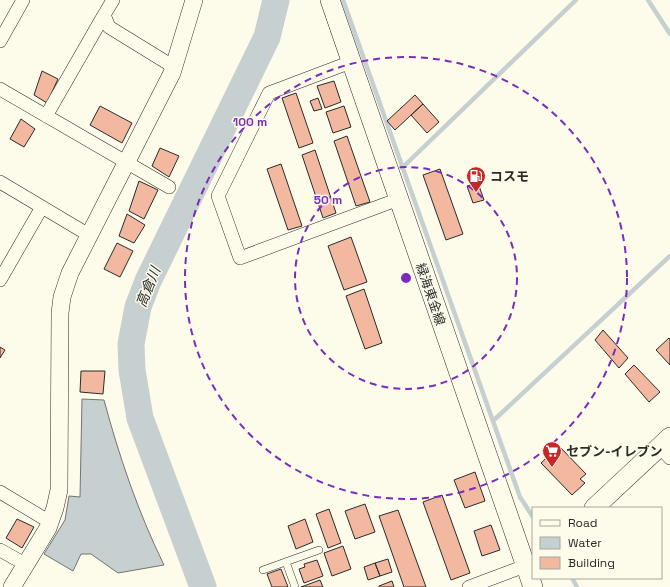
<svg xmlns="http://www.w3.org/2000/svg" width="670" height="587" viewBox="0 0 670 587" font-family="'Space Grotesk','Noto Sans JP',sans-serif">
<rect width="100%" height="100%" fill="#fdfbea"/>
<path fill="#c7d0d0" stroke="#74746e" d="M82 399 104 400C119 456 138 512 164 565L118 573 91 554H81L73 571 44 554 65 520 69 496 80 497Z"/>
<g fill="none" stroke-linecap="round" stroke-linejoin="round">
<path stroke="#c7d0d0" stroke-width="4.5" d="M343 0 520 497 533 517
M648 0 670 34
M402 168 576 0
M493 421 670 256
M572 578 577 587"/>
<path stroke="#c7d0d0" stroke-width="27" d="M203 587 140 418 132 370 131 344 138 307 148 281 267 37 276 0"/>
</g>
<path fill="#f2b8a0" stroke="#2b2b2b" d="M42 71 58 79 47 103 34 95Z
M334 81 341 102 325 108 317 86Z
M296 93 313 143 299 148 282 98Z
M415 95 423 104 395 130 387 121Z
M318 98 322 109 314 111 310 101Z
M423 104 439 122 427 133 411 115Z
M100 106 132 123 122 143 90 125Z
M344 106 351 127 333 133 326 112Z
M21 119 35 129 24 147 10 139Z
M347 136 370 202 356 206 334 141Z
M160 148 179 156 169 177 152 166Z
M315 150 336 213 323 218 302 155Z
M281 164 302 226 288 230 267 169Z
M440 169 463 234 446 240 423 175Z
M139 181 158 190 144 219 129 211Z
M478 183 484 200 473 203 467 186Z
M127 214 145 225 134 243 119 236Z
M351 237 367 282 344 290 328 246Z
M117 243 133 251 120 277 104 269Z
M364 289 382 343 365 349 346 296Z
M603 330 628 358 619 368 595 340Z
M669 338 670 339V365L656 350Z
M0 347 5 350 0 358Z
M634 365 660 392 649 402 625 374Z
M81 371H105L103 394 80 392Z
M559 446 586 474 580 479 585 483 572 495 541 463Z
M475 472 485 501 465 508 454 480Z
M442 495 470 573 451 580 423 502Z
M365 504 375 532 355 539 345 511Z
M329 509 341 543 328 548 316 514Z
M398 510 426 587H404L379 516Z
M17 519 34 527 22 548 6 538Z
M305 519 313 542 296 549 288 526Z
M491 525 500 550 482 556 474 531Z
M343 546 351 569 332 576 324 553Z
M388 559 392 572 380 576 375 563Z
M317 560 323 576 304 583 299 569 305 567 304 564Z
M375 563 380 576 368 580 364 567Z
M281 569 288 587H272L267 574Z
M320 580 323 587H301Z
M392 581 394 587H379V586Z"/>
<g fill="none" stroke-linecap="round" stroke-linejoin="round">
<g stroke="#2b2b2b" stroke-width="8">
<path id="service" d="M286 562 295 587
M263 570 319 550"/>
</g>
<g stroke="#2b2b2b" stroke-width="14">
<path id="minor" d="M113 0 104 15 109 27 174 67
M0 41 23 0
M351 62 269 93 218 196 240 258 399 199
M0 89 169 187
M46 116 104 15
M0 182 89 235
M0 280 42 207
M659 446 670 458
M0 492 50 522
M0 550 25 564
M469 587 525 566"/>
</g>
<g stroke="#2b2b2b" stroke-width="18">
<path id="tertiary" d="M12 587 48 528 55 508 59 490 60 313 62 297 70 273 172 73 194 0"/>
</g>
<g stroke="#2b2b2b" stroke-width="20">
<path id="secondary" d="M330 0 533 587
M594 508 670 437"/>
</g>
<use href="#service" stroke="#fdfbea" stroke-width="7"/>
<use href="#minor" stroke="#fdfbea" stroke-width="13"/>
<use href="#tertiary" stroke="#fdfbea" stroke-width="17"/>
<use href="#secondary" stroke="#fdfbea" stroke-width="19"/>
</g>
<g fill="none" stroke="#7b2cbf" stroke-width="2" stroke-dasharray="7 5">
<circle cx="406" cy="278" r="111"/>
<circle cx="406" cy="278" r="221"/>
</g>
<defs>
<g id="fuel-pin" transform="scale(1)"><path d="M0 17L-7.5 6A9.5 9.5 0 1 1 7.5 6Z" fill="#c62828" stroke="#fdfbea"/><path d="M-5.5-6h7V0h2V4h1.3V-2.5L3-4.5l.8-.8L6-3V5H2.5V1h-1V6h-7ZM-4.2-4.7v3.2H.2V-4.7Z" fill="#fff"/></g>
<g id="supermarket-pin" transform="scale(1)"><path d="M0 17L-7.5 6A9.5 9.5 0 1 1 7.5 6Z" fill="#c62828" stroke="#fdfbea"/><path d="M-6-5.5h2.5l.6 2H6L4.5 2H-2.5L-4.4-4H-6ZM-1.5 3.2a1.3 1.3 0 1 0 .1 0ZM3 3.2a1.3 1.3 0 1 0 .1 0Z" fill="#fff"/></g>
</defs>
<g fill-rule="evenodd">
<use href="#fuel-pin" x="476" y="176"/>
<use href="#supermarket-pin" x="552" y="451"/>
</g>
<g text-anchor="middle" stroke-width="3" stroke-linejoin="round" paint-order="stroke">
<g font-size="13" font-weight="bold" fill="#2b2b2b" stroke="#fdfbea" text-anchor="start">
<text x="490" y="181">コスモ</text>
<text x="566" y="456">セブン-イレブン</text>
</g>
<g font-size="13" fill="#2b2b2b" stroke="#fdfbea">
<text transform="translate(431 294) rotate(71)" y="5">緑海東金線</text>
</g>
<g font-size="14" font-style="italic" fill="#2b2b2b" stroke="#fdfbea">
<text transform="translate(148 287) rotate(-68)" y="5">高倉川</text>
</g>
</g>
<circle cx="406" cy="278" r="6" fill="#7b2cbf" stroke="#fdfbea" stroke-width="2"/>
<g font-size="12" text-anchor="middle" font-weight="bold" fill="#7b2cbf" stroke="#fdfbea" stroke-width="3" stroke-linejoin="round" paint-order="stroke">
<text x="250" y="126">100 m</text>
<text x="328" y="204">50 m</text>
</g>
<rect x="532" y="507" width="130" height="72" fill="#fdfbea" stroke="#a9a89e"/>
<rect x="540" y="520" width="20" height="6" fill="#fdfbea" stroke="#a9a89e"/>
<text x="568" y="527" font-size="12" fill="#2b2b2b">Road</text>
<rect x="540" y="537" width="20" height="12" fill="#c7d0d0" stroke="#a9a89e"/>
<text x="568" y="547" font-size="12" fill="#2b2b2b">Water</text>
<rect x="540" y="557" width="20" height="12" fill="#f2b8a0" stroke="#a9a89e"/>
<text x="568" y="567" font-size="12" fill="#2b2b2b">Building</text>
</svg>
